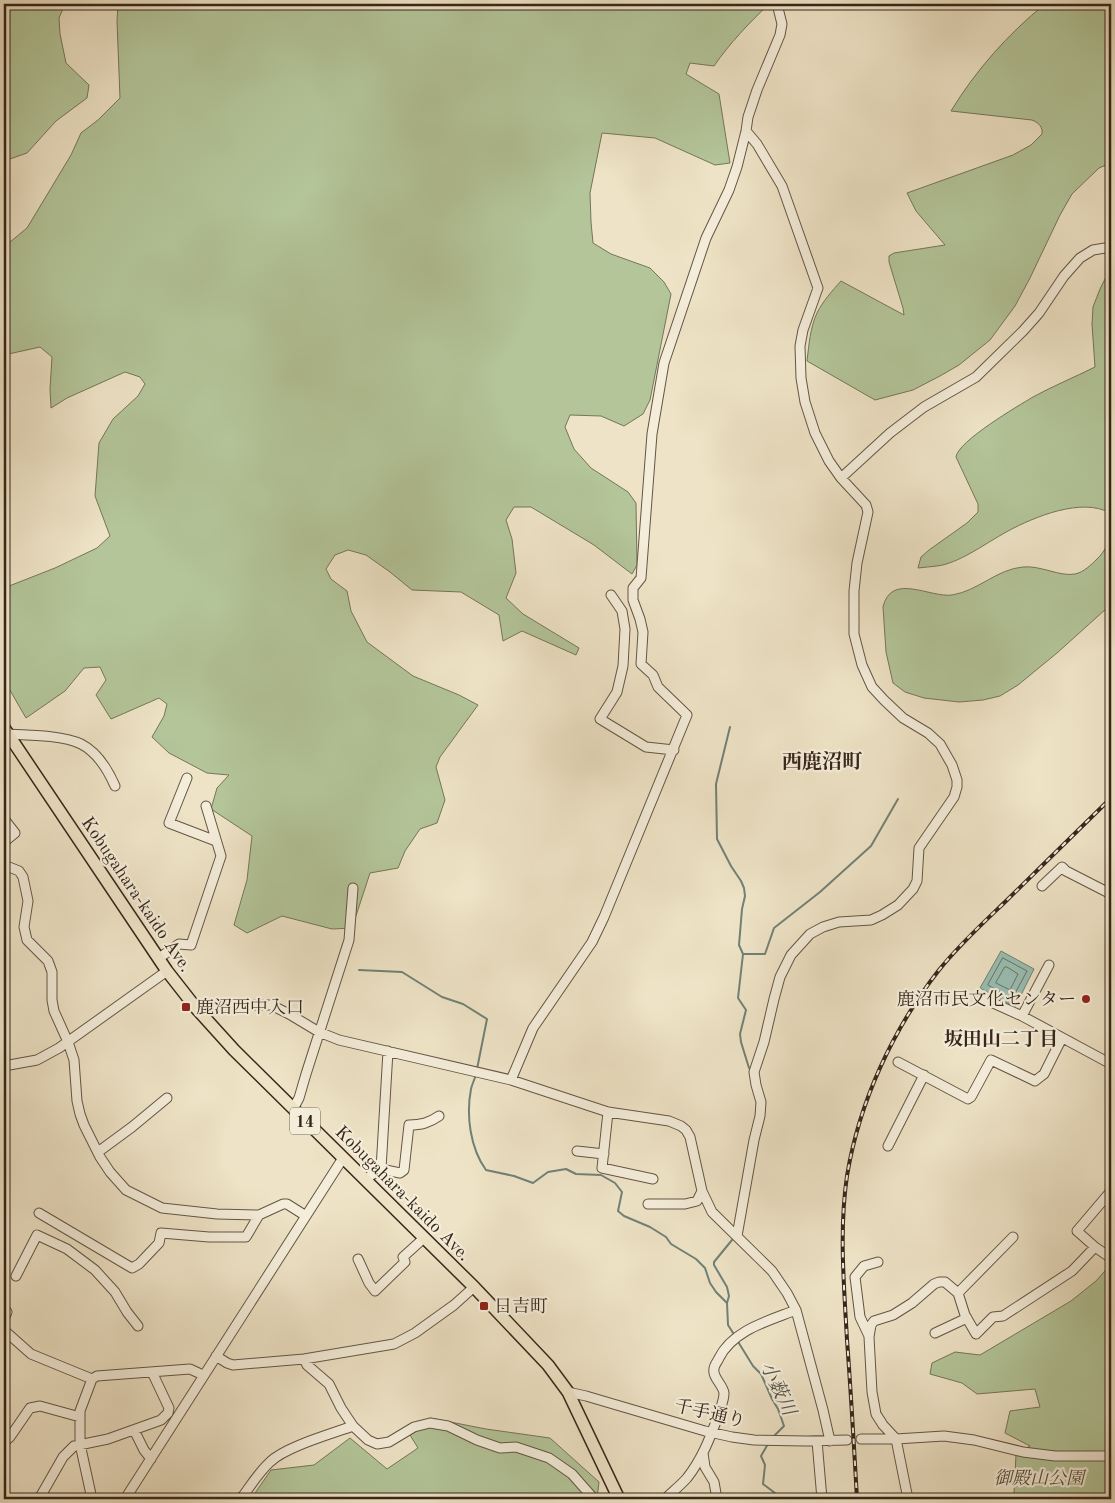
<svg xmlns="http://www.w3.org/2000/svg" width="1115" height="1503" viewBox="0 0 1115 1503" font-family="'Old Standard TT','Noto Serif JP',serif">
<rect width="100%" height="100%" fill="#eee3c6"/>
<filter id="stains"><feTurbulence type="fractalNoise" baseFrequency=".004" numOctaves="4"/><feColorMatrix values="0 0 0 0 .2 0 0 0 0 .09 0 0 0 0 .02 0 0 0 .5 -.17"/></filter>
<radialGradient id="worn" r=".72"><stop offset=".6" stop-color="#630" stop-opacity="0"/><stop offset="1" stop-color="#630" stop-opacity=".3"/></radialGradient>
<path fill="#b3c599" stroke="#74765a" d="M4 4H65L59 18 60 34 66 63 89 85 87 98 56 121 27 153 4 161Z
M118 4H769C749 23 730 43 714 66L690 63 686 74 719 94 730 163 715 165 655 138 602 133 590 193 591 222 593 243 611 254 650 268 664 282 671 294 650 400 643 414 624 426 601 416 570 415 565 427 574 449 591 468 628 492 636 503 637 565 632 574 594 545 531 507H514L506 520 512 539 516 573 506 598 523 614 579 648 576 655 522 631 503 641 499 615 461 592 412 590 390 572 366 555 348 550 335 555 326 569 331 579 347 591 351 611 367 642 413 676 459 695 478 705 440 757 436 767 445 800 437 823 420 829 405 851 398 868 370 873 352 928 332 929 282 916 247 933 234 925 247 880 252 836 211 809 217 788 229 775 207 773 169 753 152 737 164 716 167 704 159 698 111 719 96 695 106 680 100 667 84 668 65 691 26 718 4 680V588L55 568 97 548 110 536 95 496 99 443 113 419 138 396 145 384 140 377 125 372 67 398 51 408 50 389 52 357 40 347 4 355V247L27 228 71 155 81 133 98 120 120 98 117 21Z
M1045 4H1111V166L1106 165 1099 168 1072 194 1060 215 1030 278 1015 306 990 340 959 365 940 376 913 390 875 400 807 361C809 345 810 328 817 313 823 301 832 291 841 281L904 315 903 308 889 262V256L894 253 945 245 916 211 907 193 1013 155 1031 145 1042 134C1043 127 1039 123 1032 120L951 111C976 70 1008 34 1045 4Z
M1111 274V518L1110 513C1082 497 1034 517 1008 531 995 538 982 547 969 554 960 559 947 565 937 566 931 567 924 567 918 568L921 557 929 550 967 523 978 512V504L956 457C958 441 1018 406 1033 397 1053 386 1075 377 1095 367L1092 324 1093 307 1100 289 1106 277Z
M1111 529V606L1107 608 1057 653 1018 685 1000 696 983 700 959 702 924 698 905 692 893 683 886 652 883 607C891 572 930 598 952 595 978 591 997 569 1023 567 1040 565 1060 577 1075 574 1084 572 1091 565 1097 559 1105 552 1110 540 1111 529Z
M1111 1264V1499H1015L1014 1492 1016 1455 1030 1446 1005 1433 1010 1411 1040 1407 1035 1389 977 1394 962 1383 930 1374 932 1363 955 1352 980 1355 1071 1301 1096 1281Z
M430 1418 486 1429 550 1438 599 1482 597 1499H251L271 1470 314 1465 350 1438 387 1469 418 1448 410 1435Z"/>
<path fill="#99beb3" stroke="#718176" d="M1001 951 1034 969 1015 1007 980 988Z"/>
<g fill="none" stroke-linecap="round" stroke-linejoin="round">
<path stroke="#687266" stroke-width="1" d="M1003 958 1027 971 1012 999 988 985Z
M1005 967H1007L1018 974 1010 990 996 983Z"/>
<path stroke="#718176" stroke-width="2" d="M730 727 716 784 717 839 731 866 741 881 744 888 745 896 742 909 739 945 743 954 738 998 746 1010 740 1034 741 1042 749 1068
M743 954H765L774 928 820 892 871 846 898 799
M359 970 402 972 442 997 463 1004 487 1019 477 1069
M476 1074C475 1079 472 1084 471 1089 466 1115 470 1148 486 1170L514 1176 533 1183 548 1172 566 1169 576 1174 601 1175 615 1183 622 1192 618 1211 624 1216 650 1227 666 1237 671 1244 696 1259 705 1268 710 1283 716 1292 727 1303
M732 1240 714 1262V1265L727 1287 729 1296 727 1303 728 1325 735 1336
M737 1340 753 1366 761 1374 772 1399 778 1409 784 1426 774 1436
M768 1444 761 1456 765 1465 763 1484 783 1499"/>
<g stroke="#645545" stroke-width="11">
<path id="minor" d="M841 478 890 433 924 407 976 377 1023 331 1039 313 1064 276 1080 258 1093 250 1111 247
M611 595 622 611 625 629 623 666 617 692 600 719 646 747 674 750
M4 735 7 734C27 735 63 735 81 744 97 752 108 770 115 786
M187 778 169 823 216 841
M4 819 15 833 4 842
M4 865 19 871 23 877 28 901 24 927 27 940 48 961 52 972V1000L54 1011 68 1042 74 1060 77 1101 80 1114 84 1125 100 1157 110 1172 126 1190 162 1208 217 1214 259 1215 283 1204H287L306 1216
M1042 886 1062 867 1066 871 1111 894
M159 958 179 944 191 945 221 856 206 806
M982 998 1022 1016 1111 1064
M196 1008 208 1005H271L289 1014 319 1032 339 1040 511 1080 608 1112 669 1121 681 1126 686 1130 690 1137 702 1191 712 1212 772 1271 787 1293 796 1310 823 1410 830 1441
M1022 1016 1049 965
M898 1062 968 1099 971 1097 991 1060 1031 1079 1035 1081 1044 1074 1062 1038
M4 1066 37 1060 59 1048 167 971
M511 1080 533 1028 592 942 604 917 687 715 658 687 653 675 641 664 643 632 640 619 633 600V588L641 578 652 434 664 363 706 238 729 190 737 167 746 131 748 117 757 90 780 35 782 24 777 4
M293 1109 299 1098 306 1074 349 940 353 888
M608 1112 602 1168 653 1179
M888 1146 924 1075
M577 1151 604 1154
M98 1152 132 1127 167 1098
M381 1169 400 1173 404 1170 409 1125C421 1125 429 1123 439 1116
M366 1181 370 1176 381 1169 388 1051
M1111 1191 1077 1231 1095 1247 1111 1258
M648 1204H685L697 1201 702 1191
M39 1213 132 1268 139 1264 159 1243 161 1233 209 1237H246L259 1215
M737 1236 754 1140 760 1116 761 1102 756 1085 754 1072 764 1042 774 999 780 977 791 955 810 934 823 927 839 922 871 920 882 915 898 905 913 889 917 881 919 848 954 797 957 787V780L952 765 940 744 928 733 903 718 884 700 872 687 862 665 854 634V591L857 563 868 512 866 505 841 478 829 461 815 433 805 402 801 378 800 346 803 330 818 288 782 186 757 144 746 131
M358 1259 369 1283 375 1291 405 1262 403 1257 424 1238
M16 1276 37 1235 67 1249 95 1270 115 1292 127 1312 138 1326
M958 1293 1013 1237
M4 1308 7 1312 4 1319
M4 1330 31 1354 92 1379
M935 1333 967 1318
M869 1336 860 1317 855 1277 864 1266 878 1262
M216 1356 227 1363 233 1365 304 1359 394 1344 415 1333 454 1305 474 1287
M304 1359 307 1365 329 1384 341 1408 353 1426 368 1440 377 1444 389 1442 414 1427 430 1423 448 1426 477 1440 500 1448 516 1447 549 1458 572 1474 594 1499
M568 1392 586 1396 705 1431 732 1437 754 1440 806 1441 847 1440
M134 1430 144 1450 151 1459
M861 1439H896L944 1436 974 1440 1023 1452 1055 1456H1111
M817 1441 822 1499
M4 1442 10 1437 30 1408 40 1406 80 1417
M703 1453 705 1467 714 1482 717 1499
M39 1499 63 1457 74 1446 108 1439 161 1420 168 1413 169 1408 152 1372
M92 1499 80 1444V1411L92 1379 97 1376 190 1369 203 1375
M125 1499 343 1158
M238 1499 243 1496C251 1485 259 1472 270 1462 285 1447 331 1434 353 1426
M665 1499C672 1492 681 1485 687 1478 702 1459 710 1438 718 1416 720 1409 724 1401 724 1393 723 1385 712 1377 714 1369 714 1365 718 1361 719 1358 733 1330 768 1321 796 1310
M908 1499 896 1439 883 1425 876 1414 872 1392 869 1337 871 1325 874 1321 893 1315 912 1303 934 1284 939 1282H945L958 1293 965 1315 976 1334 993 1317 1003 1316 1072 1271 1095 1247"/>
</g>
<g stroke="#36261a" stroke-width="14">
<path id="major" d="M4 728 167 971 196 1008 234 1050 474 1287 548 1365 568 1392 619 1499"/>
</g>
<use href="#minor" stroke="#f4edda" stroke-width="9"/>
<use href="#major" stroke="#eee3c6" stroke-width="11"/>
<g stroke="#36261a" stroke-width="4">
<path id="rail" d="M857 1499C854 1446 851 1393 847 1340 844 1285 839 1230 847 1176 859 1102 893 1029 939 970 959 945 983 923 1006 901 1041 867 1076 832 1111 798"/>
</g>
<use href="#rail" stroke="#f4edda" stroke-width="2" stroke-dasharray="5.5" stroke-linecap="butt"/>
</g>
<g fill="#8f2418" stroke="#f4edda" stroke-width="2">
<circle cx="1086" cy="999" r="5"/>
<rect x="181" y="1002" width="10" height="10" rx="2.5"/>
<rect x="479" y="1301" width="10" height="10" rx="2.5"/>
</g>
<g text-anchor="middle" stroke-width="4.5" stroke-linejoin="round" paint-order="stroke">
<rect fill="#f4edda" stroke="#6f6254" stroke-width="1" x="290" y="1107.5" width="30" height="27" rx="4"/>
<g font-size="16" font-weight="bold" fill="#36261a">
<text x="305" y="1127">14</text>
</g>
<g font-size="18" fill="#36261a" stroke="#f4edda">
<text transform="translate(137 894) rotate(56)" y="6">Kobugahara-kaido Ave.</text>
<text transform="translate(403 1193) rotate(45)" y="6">Kobugahara-kaido Ave.</text>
<text transform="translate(710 1413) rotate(13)" y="6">千手通り</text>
</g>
<g font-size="18" fill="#36261a" stroke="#f4edda" text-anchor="start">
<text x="1076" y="1005" text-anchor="end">鹿沼市民文化センター</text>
<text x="196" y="1013">鹿沼西中入口</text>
<text x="494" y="1312">日吉町</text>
</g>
<g font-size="18" font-style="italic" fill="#554e3a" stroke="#f4edda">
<text x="1039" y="1484">御殿山公園</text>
</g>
<g font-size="19" font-weight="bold" fill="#36261a" stroke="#f4edda">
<text x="1001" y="1045">坂田山二丁目</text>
</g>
<g font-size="19" font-style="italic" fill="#545448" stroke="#f4edda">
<text transform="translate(779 1388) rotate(65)" y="7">小薮川</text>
</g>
<g font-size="20" font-weight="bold" fill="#36261a" stroke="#f4edda">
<text x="822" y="768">西鹿沼町</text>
</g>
</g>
<rect width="1115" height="1503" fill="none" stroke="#eee3c6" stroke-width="20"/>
<rect x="5" y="5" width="1105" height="1493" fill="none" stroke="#36261a" stroke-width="2.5"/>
<rect x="10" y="10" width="1095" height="1483" fill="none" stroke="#36261a"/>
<rect width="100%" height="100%" filter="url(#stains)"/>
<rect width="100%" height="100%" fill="url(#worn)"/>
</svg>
